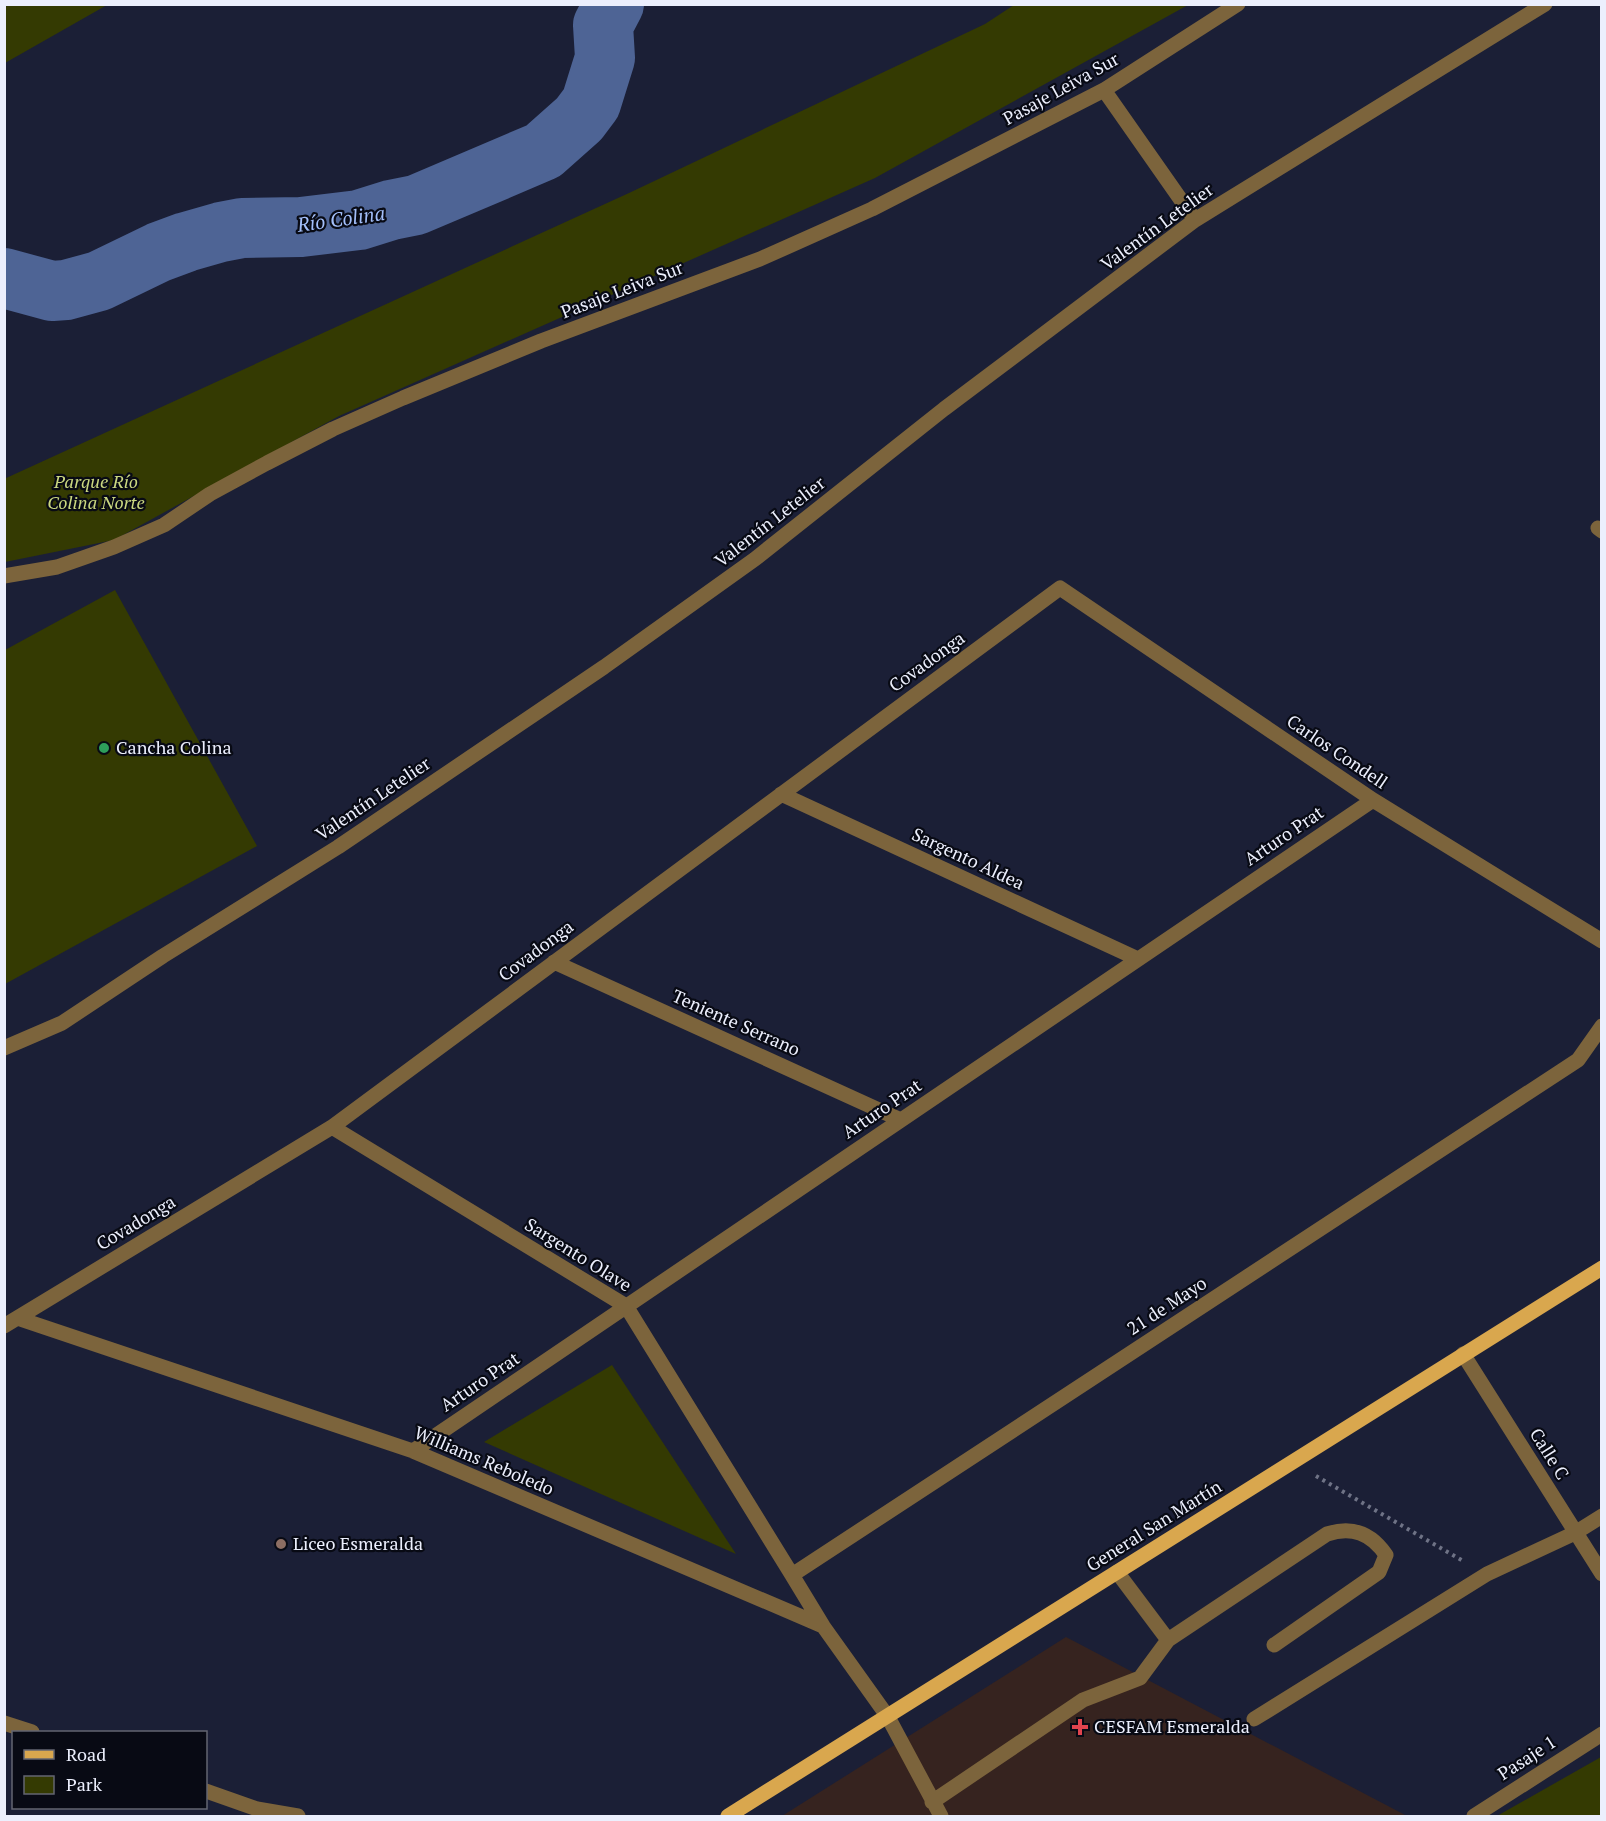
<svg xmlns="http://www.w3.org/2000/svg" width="1606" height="1821" viewBox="0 0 1606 1821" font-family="'PT Serif',serif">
<rect width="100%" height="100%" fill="#1b1f36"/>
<path fill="#36231f" d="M1066 1637 1407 1816H782Z"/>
<path fill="#343a02" d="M10 4H107V5L5 63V7Z
M1014 5H1188L875 178 339 416 114 540 5 562 4 479 629 193 985 24Z
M115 590 257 846 5 984V650Z
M612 1365 736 1554 484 1442Z
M1601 1757V1816H1497Z"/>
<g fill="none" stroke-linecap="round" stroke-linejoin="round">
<path stroke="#4e6495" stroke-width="60" d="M4 278 52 291 66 290 99 281 159 252 186 242 221 232 242 228 301 227 359 220 391 210 416 205 543 151 579 119 591 103 605 58 603 25 614 4"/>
<path stroke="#6f7386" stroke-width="4" stroke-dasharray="3 4.5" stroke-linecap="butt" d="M1316 1476 1463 1561"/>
<path stroke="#7c643c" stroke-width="15" d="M1598 528 1602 531
M1117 1572 1168 1640
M888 1717 941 1816
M932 1802 1083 1700 1140 1678 1168 1640 1327 1534C1352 1526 1371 1533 1386 1555L1379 1572 1274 1645"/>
<path stroke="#7c643c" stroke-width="15" d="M1104 90 1195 220
M4 576 57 567 114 547 164 525 210 494 267 463 333 429 403 398 541 341 760 259 872 209 1104 90 1238 4
M781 794 1138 959
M554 962 901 1120
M4 1048 62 1023 163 956 338 847 604 667 755 559 944 409 1195 220 1545 4
M332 1127 626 1306 792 1575
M17 1318 413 1451 823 1626 888 1717
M4 1326 332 1127 1060 588 1373 800 1602 941
M1463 1354 1602 1574
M413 1451 1373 800
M823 1626 792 1575 1578 1060 1602 1026
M1254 1719 1487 1574 1575 1533 1602 1516
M4 1723 32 1732
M206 1791 257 1809 298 1816
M1474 1816 1602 1734"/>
<path stroke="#d9a74e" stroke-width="15" d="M728 1816 1602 1268"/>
</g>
<circle fill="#2e9e5b" stroke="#080a14" stroke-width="2" cx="104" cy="748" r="6"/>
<circle fill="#8d6e63" stroke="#080a14" stroke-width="2" cx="281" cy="1544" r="6"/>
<path fill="#e0444e" stroke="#080a14" stroke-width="2" d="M1077 1718h6v6h6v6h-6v6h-6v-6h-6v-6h6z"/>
<g text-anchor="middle" stroke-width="4.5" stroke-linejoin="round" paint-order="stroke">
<g font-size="18" fill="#eceffd" stroke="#080a14">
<text transform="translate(1061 89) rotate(-29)" y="6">Pasaje Leiva Sur</text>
<text transform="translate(1157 227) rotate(-36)" y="6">Valentín Letelier</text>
<text transform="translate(622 290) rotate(-21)" y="6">Pasaje Leiva Sur</text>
<text transform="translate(770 522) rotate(-38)" y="6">Valentín Letelier</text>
<text transform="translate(927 662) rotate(-36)" y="6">Covadonga</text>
<text transform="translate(1337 752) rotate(34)" y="6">Carlos Condell</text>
<text transform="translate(373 799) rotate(-34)" y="6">Valentín Letelier</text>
<text transform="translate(1284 836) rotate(-34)" y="6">Arturo Prat</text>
<text transform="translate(968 859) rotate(25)" y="6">Sargento Aldea</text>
<text transform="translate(536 951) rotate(-37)" y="6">Covadonga</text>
<text transform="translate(736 1023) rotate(24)" y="6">Teniente Serrano</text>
<text transform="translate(882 1109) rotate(-34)" y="6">Arturo Prat</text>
<text transform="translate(136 1223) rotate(-31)" y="6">Covadonga</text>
<text transform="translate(578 1255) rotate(32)" y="6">Sargento Olave</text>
<text transform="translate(1167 1306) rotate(-33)" y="6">21 de Mayo</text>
<text transform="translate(480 1382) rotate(-34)" y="6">Arturo Prat</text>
<text transform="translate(1549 1454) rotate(58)" y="6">Calle C</text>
<text transform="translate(484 1461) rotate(23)" y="6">Williams Reboledo</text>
<text transform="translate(1154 1526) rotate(-32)" y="6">General San Martín</text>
<text transform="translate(1527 1758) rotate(-33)" y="6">Pasaje 1</text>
</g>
<g font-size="18" font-style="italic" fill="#cbd880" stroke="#080a14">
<text x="96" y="488">Parque Río<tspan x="96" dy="21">Colina Norte</tspan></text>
</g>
<g font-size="18" fill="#eceffd" stroke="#080a14" text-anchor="start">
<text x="116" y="754">Cancha Colina</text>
<text x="293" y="1550">Liceo Esmeralda</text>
<text x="1094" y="1733">CESFAM Esmeralda</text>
</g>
<g font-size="20" font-style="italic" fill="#a3bffa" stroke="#080a14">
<text transform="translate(341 219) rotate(-8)" y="7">Río Colina</text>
</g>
</g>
<rect width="1606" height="1821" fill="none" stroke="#eceffd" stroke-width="12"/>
<rect x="12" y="1731" width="195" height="78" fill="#080a14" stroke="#636671" stroke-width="1.5"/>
<rect x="24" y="1750" width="30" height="9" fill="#d9a74e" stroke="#636671" stroke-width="1.5"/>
<text x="66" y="1761" font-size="18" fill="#eceffd">Road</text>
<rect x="24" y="1776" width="30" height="18" fill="#343a02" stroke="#636671" stroke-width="1.5"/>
<text x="66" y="1791" font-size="18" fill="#eceffd">Park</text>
</svg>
